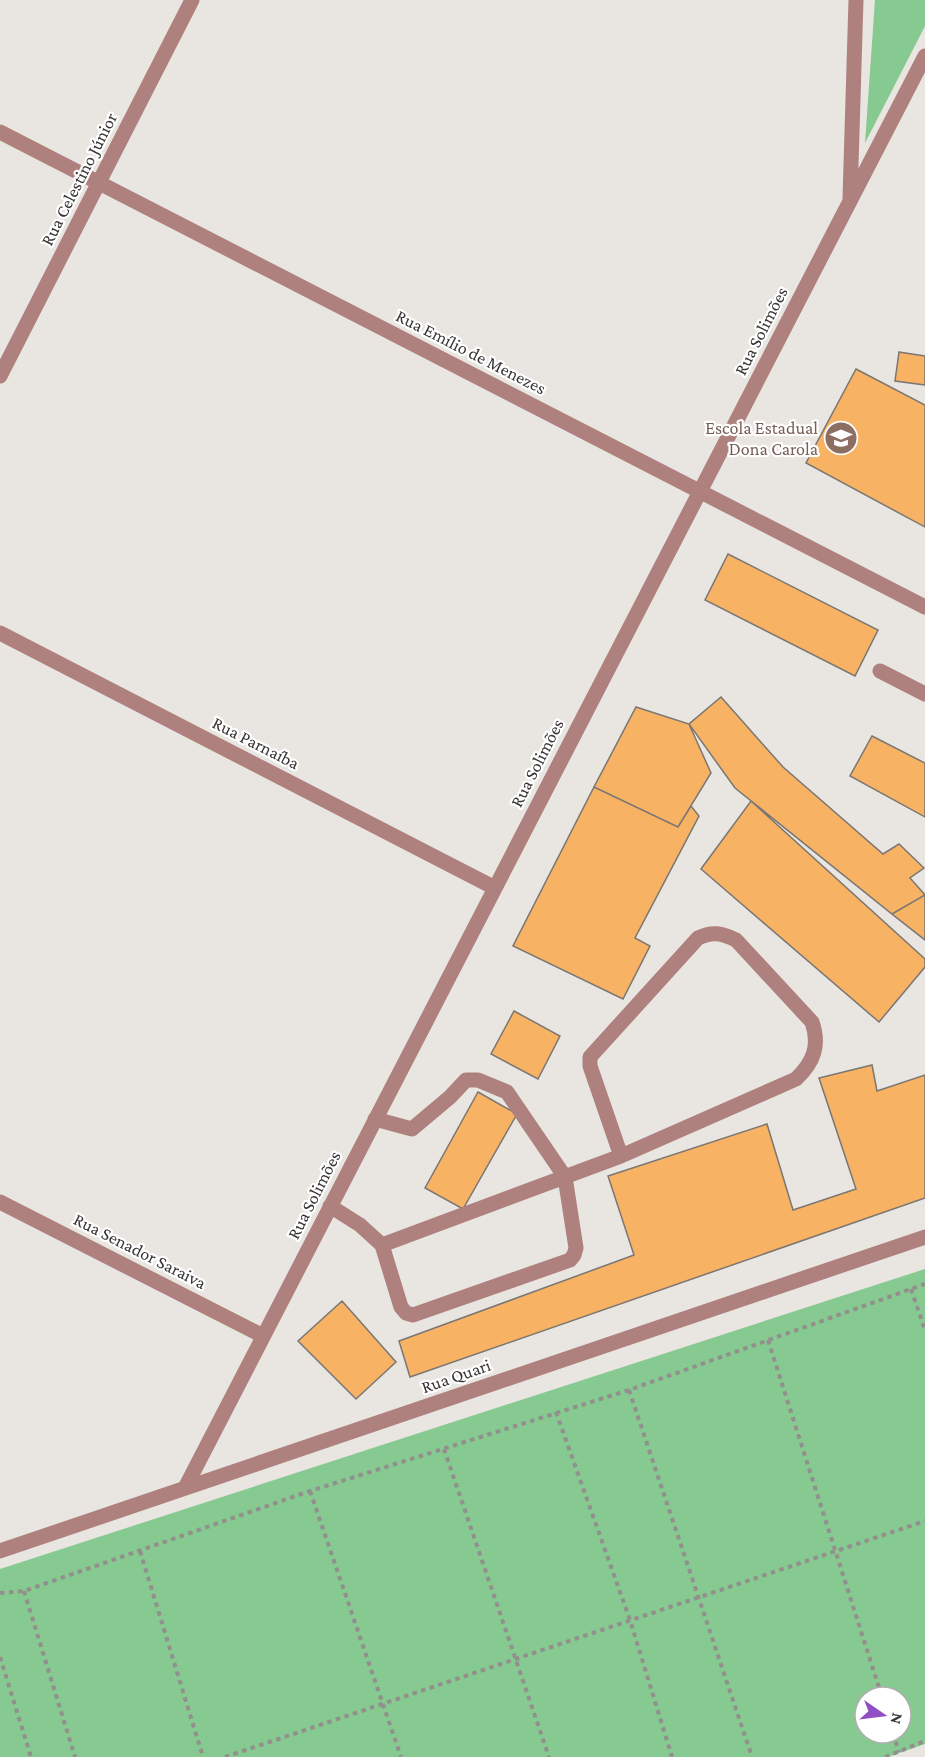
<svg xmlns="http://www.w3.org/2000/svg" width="925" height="1757" viewBox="0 0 925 1757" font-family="'Crimson Pro',serif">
<rect width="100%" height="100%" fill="#e9e5e0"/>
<path fill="#86c991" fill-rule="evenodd" d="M875 0H925V26L865 143Z
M925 1269V1744L888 1757H0V1569ZM865 1697H901V1733H865Z"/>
<path fill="#f8b264" stroke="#7a7673" stroke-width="1.5" d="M899 352 925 356V385L895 381Z
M856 369 925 405V527L806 463Z
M728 554 878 630 855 676 705 600Z
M721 697 783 767 883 854 899 844 924 868 910 878 925 895 892 914 735 788 689 724Z
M636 707 689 724 711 773 678 827 594 787Z
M872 736 925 763V817L850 776Z
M594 787 678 827 691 806 699 816 635 938 650 946 623 999 513 946Z
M751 801 925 959V967L879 1022 701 869Z
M925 895V940L892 914Z
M514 1011 560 1036 538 1079 491 1054Z
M872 1065 877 1091 925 1075V1198L410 1377 399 1341 634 1255 608 1176 767 1124 793 1210 856 1189 819 1078Z
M478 1092 517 1114 463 1209 425 1188Z
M342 1301 396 1362 356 1399 298 1341Z"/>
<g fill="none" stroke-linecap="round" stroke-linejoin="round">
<path stroke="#928f8c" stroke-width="4" stroke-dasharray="4.5 4.5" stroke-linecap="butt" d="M911 1289 925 1330
M768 1340 882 1697
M629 1390 752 1757
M556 1412 630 1620 672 1757
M444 1449 549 1757
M310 1491 401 1757
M140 1551 203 1757
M24 1591 75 1757
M0 1593 24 1591 310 1491 629 1390 925 1284
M0 1657 31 1757
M893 1733 899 1752
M225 1757 925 1521
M885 1757 925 1741"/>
<path stroke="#ae817f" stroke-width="15" d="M0 132 925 607
M850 198 856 0
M0 376 192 0
M0 633 495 888
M880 671 925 694
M375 1119 412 1129 450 1097 466 1080H478L507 1092 565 1177 576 1248 574 1255 570 1260 413 1315 406 1313 401 1307 382 1245
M0 1202 263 1336
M330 1206 360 1225 382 1245 621 1156 796 1079C814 1062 820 1045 812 1022L736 940C722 933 712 931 698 938L590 1057V1066L621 1156
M185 1488 925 56
M0 1551 925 1237"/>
</g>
<defs>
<g id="school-disc" transform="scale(1.725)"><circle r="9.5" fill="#8d6e63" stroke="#fff"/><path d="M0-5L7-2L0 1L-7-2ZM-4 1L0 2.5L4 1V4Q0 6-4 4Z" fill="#fff"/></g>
</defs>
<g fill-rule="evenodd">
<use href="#school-disc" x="841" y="438"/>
</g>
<g text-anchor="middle" stroke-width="4.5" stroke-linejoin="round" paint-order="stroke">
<g font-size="18" fill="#383635" stroke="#fff">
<text transform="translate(79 179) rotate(-63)" y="6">Rua Celestino Júnior</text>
<text transform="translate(761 331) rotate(-63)" y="6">Rua Solimões</text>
<text transform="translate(471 352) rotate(27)" y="6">Rua Emílio de Menezes</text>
<text transform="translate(256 743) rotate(27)" y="6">Rua Parnaíba</text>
<text transform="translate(537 763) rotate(-63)" y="6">Rua Solimões</text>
<text transform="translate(314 1195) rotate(-63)" y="6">Rua Solimões</text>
<text transform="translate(140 1251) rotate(27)" y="6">Rua Senador Saraiva</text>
<text transform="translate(456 1376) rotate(-19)" y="6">Rua Quari</text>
</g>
<g font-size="18" fill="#785e54" stroke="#fff" text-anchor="end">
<text x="818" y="434">Escola Estadual<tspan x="818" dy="21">Dona Carola</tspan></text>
</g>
</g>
<g transform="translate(883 1715) rotate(104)"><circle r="28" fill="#ffffff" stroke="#afafae" stroke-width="1.5"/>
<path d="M0-4.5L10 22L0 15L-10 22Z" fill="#904fc4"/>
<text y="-9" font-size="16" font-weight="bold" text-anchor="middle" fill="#383635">N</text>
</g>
</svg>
